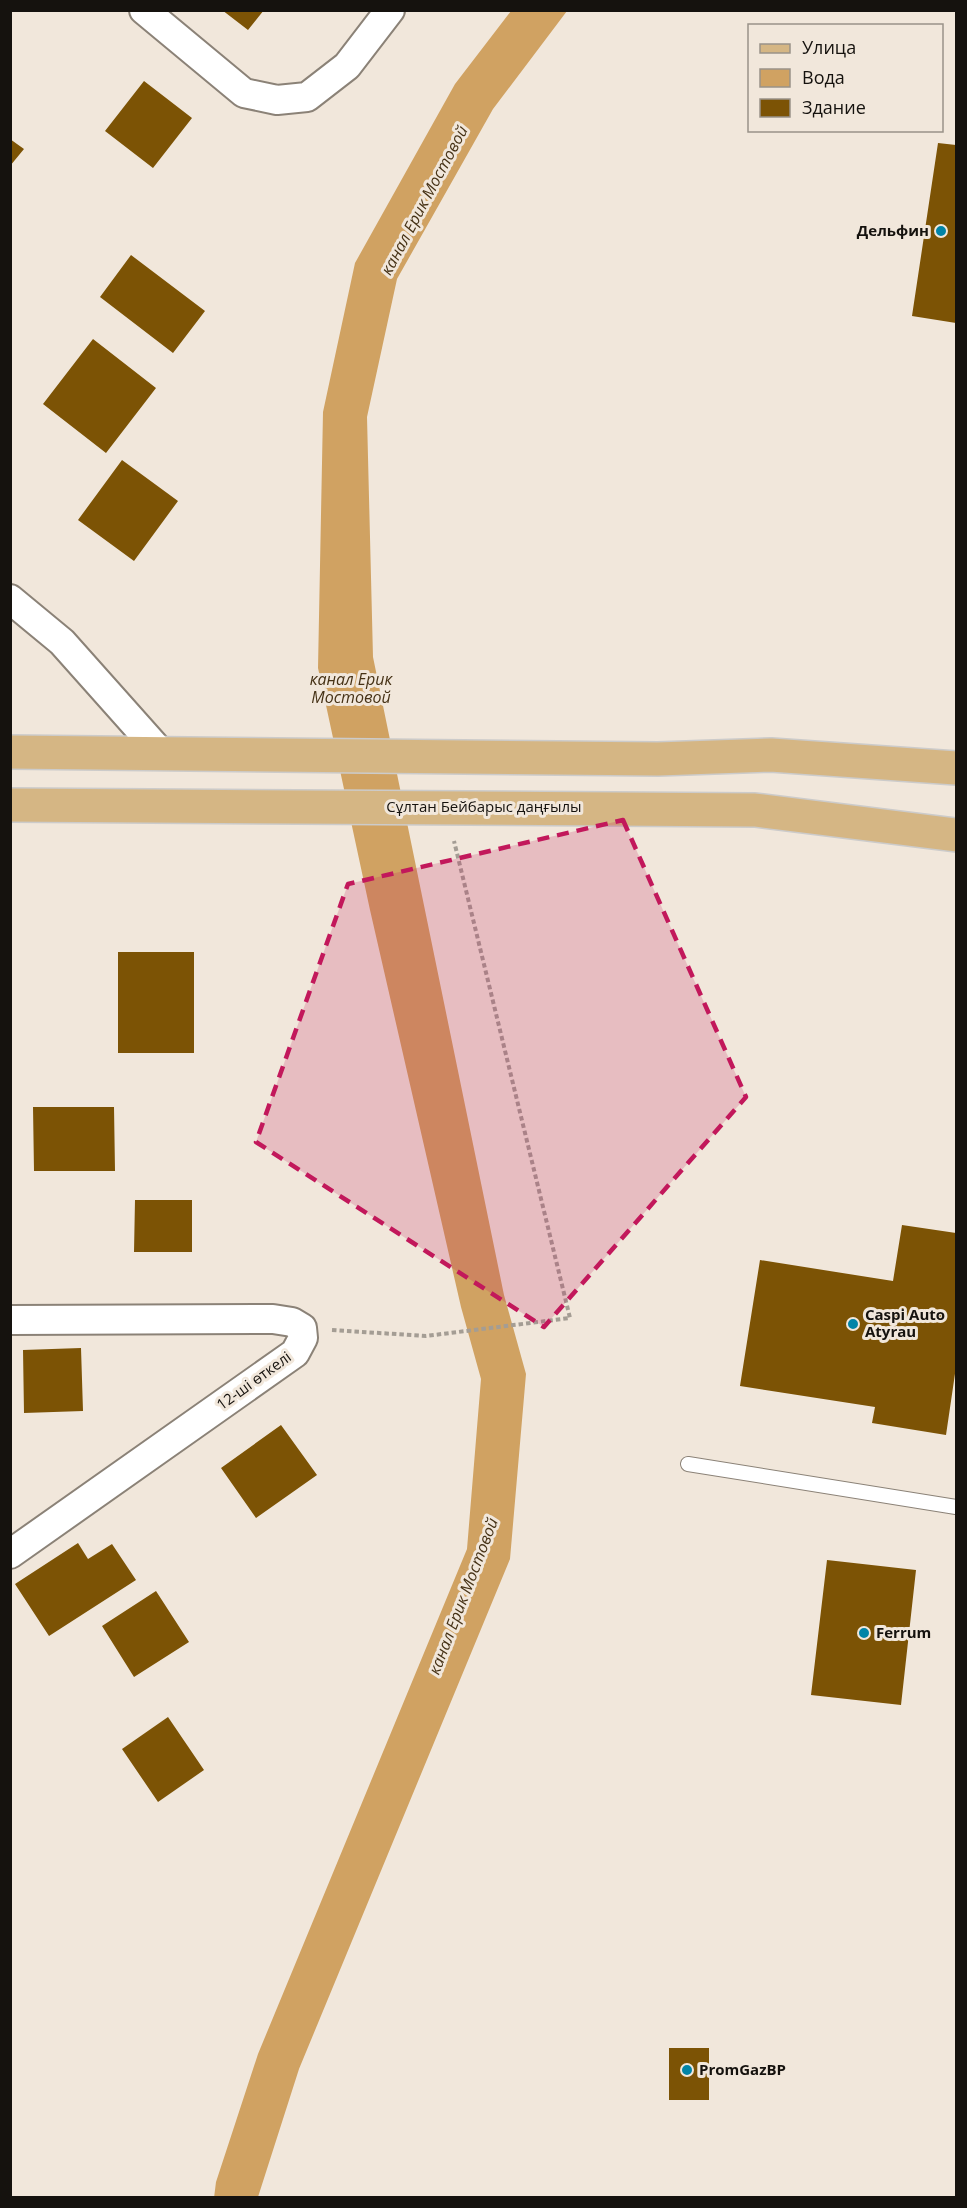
<svg xmlns="http://www.w3.org/2000/svg" width="967" height="2208" viewBox="0 0 967 2208" font-family="'Open Sans',sans-serif">
<rect width="100%" height="100%" fill="#f1e7db"/>
<path fill="#d0a262" d="M511 11H567L493 109 397 279 367 417 373 657 504 1295 526 1374 510 1559 299 2069 258 2197 214 2198 216 2182 258 2054 467 1549 481 1379 461 1307 370 910 318 668 323 412 355 263 455 84Z"/>
<path fill="#7c5305" d="M222 10H264L248 30Z
M144 81 192 118 153 168 105 131Z
M10 139 24 149 10 166Z
M938 143 956 145V323L912 316Z
M131 255 205 311 173 353 100 297Z
M93 339 156 388 106 453 43 404Z
M122 460 178 501 134 561 78 520Z
M118 952H194V1053H118Z
M33 1107H114L115 1171H34Z
M135 1200H192V1252H134Z
M902 1225 956 1233V1367L946 1435 872 1423 875 1407 740 1386 760 1260 893 1281Z
M81 1348 83 1411 24 1413 23 1350Z
M281 1425 317 1475 256 1518 221 1468Z
M78 1543 88 1559 112 1544 136 1580 49 1636 15 1584Z
M827 1560 916 1570 901 1705 811 1695Z
M156 1591 189 1642 134 1677 102 1626Z
M168 1717 204 1770 158 1802 122 1749Z
M669 2048H709V2100H669Z"/>
<g fill="none" stroke-linecap="round" stroke-linejoin="round">
<g stroke="#8b8277" stroke-width="16">
<path id="lane" d="M688 1464 956 1507"/>
</g>
<g stroke="#8b8277" stroke-width="32">
<path id="street" d="M144 10 244 93 277 100 307 97 347 66 390 10
M10 599 62 642 160 752
M10 1320 273 1319 292 1322 302 1328 303 1338 295 1353 10 1554"/>
</g>
<g stroke="#cccbca" stroke-width="36">
<path id="primary" d="M10 752 658 759 771 755 956 768
M10 805 755 810 956 835"/>
</g>
<path stroke="#a49d94" stroke-width="4" stroke-dasharray="4.5 3" stroke-linecap="butt" d="M332 1330 426 1336 570 1318 454 841"/>
<use href="#lane" stroke="#fff" stroke-width="14"/>
<use href="#street" stroke="#fff" stroke-width="28"/>
<use href="#primary" stroke="#d5b684" stroke-width="33"/>
</g>
<path fill="#c2185b" fill-opacity="0.2" stroke="#c2185b" stroke-width="4.5" stroke-dasharray="12 8" stroke-linejoin="round" d="M623 820 746 1097 544 1327 256 1142 348 884Z"/>
<g fill="#0184a7" stroke="#f1e7db" stroke-width="2">
<circle cx="941" cy="231" r="6"/>
<circle cx="853" cy="1324" r="6"/>
<circle cx="864" cy="1633" r="6"/>
<circle cx="687" cy="2070" r="6"/>
</g>
<g text-anchor="middle" stroke-width="6" stroke-linejoin="round" paint-order="stroke">
<g font-size="15" font-weight="bold" fill="#15120e" stroke="#f1e7db" text-anchor="start">
<text x="929" y="236" text-anchor="end">Дельфин</text>
<text x="865" y="1320">Caspi Auto<tspan x="865" dy="17">Atyrau</tspan></text>
<text x="876" y="1638">Ferrum</text>
<text x="699" y="2075">PromGazBP</text>
</g>
<g font-size="15" fill="#15120e" stroke="#f1e7db">
<text x="484" y="812">Сұлтан Бейбарыс даңғылы</text>
<text transform="translate(254 1381) rotate(-36)" y="5">12-ші өткелі</text>
</g>
<g font-size="16" font-style="italic" fill="#463216" stroke="#f1e7db">
<text transform="translate(424 200) rotate(-62)" y="6">канал Ерик Мостовой</text>
<text x="351" y="685">канал Ерик<tspan x="351" dy="18">Мостовой</tspan></text>
<text transform="translate(463 1596) rotate(-69)" y="6">канал Ерик Мостовой</text>
</g>
</g>
<rect width="967" height="2208" fill="none" stroke="#15120e" stroke-width="24"/>
<rect x="748" y="24" width="195" height="108" fill="#f1e7db" stroke="#999289" stroke-width="1.5"/>
<rect x="760" y="44" width="30" height="9" fill="#d5b684" stroke="#999289" stroke-width="1.5"/>
<text x="802" y="54" font-size="18" fill="#15120e">Улица</text>
<rect x="760" y="69" width="30" height="18" fill="#d0a262" stroke="#999289" stroke-width="1.5"/>
<text x="802" y="84" font-size="18" fill="#15120e">Вода</text>
<rect x="760" y="99" width="30" height="18" fill="#7c5305" stroke="#999289" stroke-width="1.5"/>
<text x="802" y="114" font-size="18" fill="#15120e">Здание</text>
</svg>
